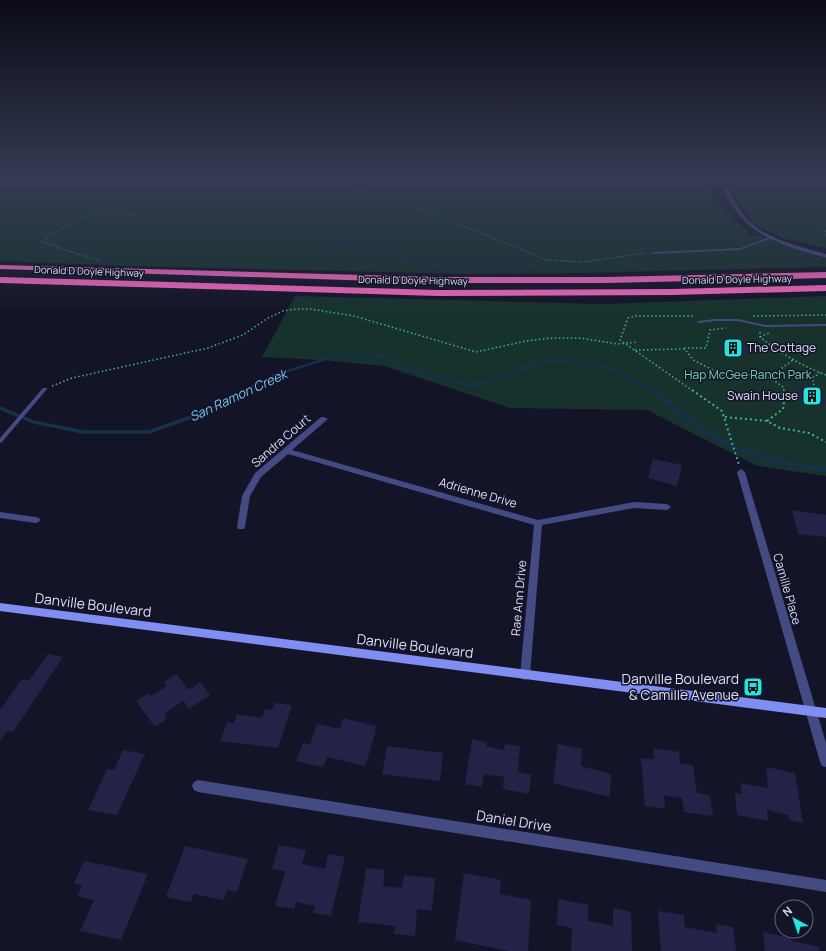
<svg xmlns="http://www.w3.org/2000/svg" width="826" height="951" viewBox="0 0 826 951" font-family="Manrope,sans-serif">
<rect width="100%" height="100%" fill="#141428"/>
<path fill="#17322d" d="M0 179H716L720 186 719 187 708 186 719 205 751 235 761 236 782 245 826 259V267L581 273 467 274 132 266 0 261Z
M734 179H826V248L782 238 756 225 735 199 728 183 735 181Z
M295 296 602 304 826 296V476L757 466 647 410 510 408 384 366 321 360 262 357Z"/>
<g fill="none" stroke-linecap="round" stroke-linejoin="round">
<path stroke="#15314b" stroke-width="2" d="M262 237 294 235 333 240 389 253 442 270 532 269
M48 242 121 265"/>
<path stroke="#15314b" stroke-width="2.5" d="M244 391 272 376 335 356H379L414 371 468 385 488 383 514 371 549 360 590 363 615 370 652 391"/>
<path stroke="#15314b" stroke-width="3.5" d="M650 390C670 401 685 419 704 431 741 455 783 464 826 470
M0 408 34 422 83 432H149L205 412 246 390"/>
</g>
<path fill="#242247" d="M723 339H739L749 354 733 355Z
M796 387 821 389 826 404 801 400Z
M653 459 682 465 677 486 648 478Z
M792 510 826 515V537L798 534Z
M48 654 63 657 13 732 7 731 0 742V710L22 679 29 681Z
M176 674 189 690 200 682 210 695 189 709 183 701 164 714 167 719 155 727 136 701 148 693 151 696 167 686 164 682Z
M275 703 292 705 278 748 220 741 227 722 234 723 237 714 262 718 265 709 272 710Z
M343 718 376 726 375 731H376L365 766 327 757 323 767 296 761 303 743 310 745 317 724 340 729Z
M472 739 487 742 486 746 504 750 505 744 520 746 518 772 531 775 529 794 503 789 504 777 484 774 482 787 465 784Z
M558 744 582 749 581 766 611 774 610 797 553 783Z
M387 746 443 753 440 781 382 774Z
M653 748 679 752 680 763 693 765 697 793 710 795 713 816 684 812 682 798 664 795 665 809 645 806 641 758 654 759Z
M123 750 145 754 117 815 88 810 107 769 114 770Z
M766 767 795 773 803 823 789 820 788 815 767 810 768 821 737 815 735 793 742 794 740 783 768 788Z
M279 845 306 850 302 864 325 869 328 854 345 857 331 916 313 913 315 906 296 902 294 909 275 906 285 871 272 869Z
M185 846 248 859 237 892 227 890 224 900 194 894 191 902 166 897Z
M84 861 148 874 121 940 80 931 94 900 77 896 82 885 74 883Z
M366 868 385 870 383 886 402 888 404 875 435 878 432 911 417 909 415 936 394 934 395 926 358 922Z
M464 873 501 880 500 894 531 900 528 951H509L455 940Z
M558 899 588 905V921L613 926V908L631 912 632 951H571L572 928 557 925Z
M658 911 684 915 685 927 717 933 716 924 733 927 736 951H661Z
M763 932 791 938 792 941 820 947 819 951H765Z"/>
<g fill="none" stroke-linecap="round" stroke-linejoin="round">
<path stroke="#3eb099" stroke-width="1" stroke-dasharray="1 2" stroke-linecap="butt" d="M348 188 368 192 416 207 547 260 584 262 646 253
M826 231 823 232 826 236
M100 261 41 242C59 231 76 218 97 215 110 213 123 215 135 215"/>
<path stroke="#3eb099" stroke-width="1.5" stroke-dasharray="1.5 2.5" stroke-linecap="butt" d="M753 316 826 315
M760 332V337C780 353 802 366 826 375
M760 337 769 333
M684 348H706L710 330 726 328
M635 350 685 349 693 360 725 376 741 378 755 373 772 379
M52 386 72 378 208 348 243 335 268 318 283 311 297 309H311L354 316 476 352 526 341 552 338H580L618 344 638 342
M815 389 812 378 820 373
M693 391 620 340 628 318 636 316H695
M784 391 783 387 772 379 782 368 793 360"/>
<path stroke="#3eb099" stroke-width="2" stroke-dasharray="2 3" stroke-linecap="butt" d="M692 390 722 411 739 465
M725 417 767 421 780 428 809 433 826 442
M767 421 783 409 784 404 781 394 784 390"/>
<path fill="#444a82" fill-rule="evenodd" d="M772 236 775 237 740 250 653 254 651 253 653 252 740 248Z
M715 319H738L765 325 826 324V326L765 327 738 321H715L699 323 697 322 699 321Z
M43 388H47V389L2 442 0 443V438Z"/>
<path fill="#444a82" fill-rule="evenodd" d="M719 179H723C730 193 737 207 747 219 767 240 799 246 826 254V258C773 243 740 234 719 179Z
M321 417H324L328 419 292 450 538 520 634 502 667 504 671 507 667 510 634 508 542 525 530 675 529 678 525 680 521 678 520 675 534 525 288 454 261 477 250 496 245 527 244 529H238L237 527 242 496 255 473Z
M741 469 745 472 826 743V767L822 766 820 762 737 472Z
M0 512 36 517 39 518 40 520 39 522 36 523 0 518Z
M198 780 826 880V892L198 792 194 790 192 786 194 782Z"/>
<path fill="#808df1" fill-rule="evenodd" d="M0 603 826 708V718L0 611Z"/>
<path fill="#ee67bb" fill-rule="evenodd" d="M0 265 438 277H605L826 272V278L605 283H438L0 269Z
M0 277 438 290 672 289 826 285V291L672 295 438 296 0 283Z"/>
</g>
<linearGradient id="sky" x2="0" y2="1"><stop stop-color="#0b0b16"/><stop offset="0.57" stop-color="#343a53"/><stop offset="1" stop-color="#343a53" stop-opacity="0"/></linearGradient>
<rect width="826" height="312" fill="url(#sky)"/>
<defs>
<g id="building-square" transform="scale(1)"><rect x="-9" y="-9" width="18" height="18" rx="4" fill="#20e6de" stroke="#141428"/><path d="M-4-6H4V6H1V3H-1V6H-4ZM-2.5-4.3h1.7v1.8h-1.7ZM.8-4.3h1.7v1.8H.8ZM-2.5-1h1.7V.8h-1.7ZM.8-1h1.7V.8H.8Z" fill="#111"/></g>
<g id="bus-square" transform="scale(1)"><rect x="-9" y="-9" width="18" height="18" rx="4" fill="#20e6de" stroke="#141428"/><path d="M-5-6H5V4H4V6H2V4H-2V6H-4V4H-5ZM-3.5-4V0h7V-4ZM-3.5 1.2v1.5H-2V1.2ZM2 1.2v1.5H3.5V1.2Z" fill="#111"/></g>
</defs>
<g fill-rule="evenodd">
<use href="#building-square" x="733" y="348"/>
<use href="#building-square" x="812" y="396"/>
<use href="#bus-square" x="753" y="687"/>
</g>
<g text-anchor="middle" stroke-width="3" stroke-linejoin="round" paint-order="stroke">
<g font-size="10" fill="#dfdffb" stroke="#141428">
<text transform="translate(89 271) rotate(2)" y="4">Donald D Doyle Highway</text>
<text transform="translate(737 279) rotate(-1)" y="4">Donald D Doyle Highway</text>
<text transform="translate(413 280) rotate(1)" y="4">Donald D Doyle Highway</text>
</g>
<g font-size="12" fill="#dfdffb" stroke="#141428" text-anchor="start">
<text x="747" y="352">The Cottage</text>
<text x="798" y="400" text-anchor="end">Swain House</text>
</g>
<g font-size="12" fill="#71d5ae" stroke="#141428">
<text x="748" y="379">Hap McGee Ranch Park</text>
</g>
<g font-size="12" fill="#dfdffb" stroke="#141428">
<text transform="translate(281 441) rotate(-41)" y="4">Sandra Court</text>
<text transform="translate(478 493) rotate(16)" y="4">Adrienne Drive</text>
<text transform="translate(787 589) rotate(74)" y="4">Camille Place</text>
<text transform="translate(519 598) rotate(-85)" y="4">Rae Ann Drive</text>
</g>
<g font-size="13" font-style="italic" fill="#78c9f0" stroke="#141428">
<text transform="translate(238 395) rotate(-25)" y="5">San Ramon Creek</text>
</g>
<g font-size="14" fill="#dfdffb" stroke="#141428">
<text transform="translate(93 605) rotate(7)" y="5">Danville Boulevard</text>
<text transform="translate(415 646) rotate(7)" y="5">Danville Boulevard</text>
<text transform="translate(514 821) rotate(9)" y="5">Daniel Drive</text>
</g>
<g font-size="14" fill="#dfdffb" stroke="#141428" text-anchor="end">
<text x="739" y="684">Danville Boulevard<tspan x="739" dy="16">&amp; Camille Avenue</tspan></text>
</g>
</g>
<g transform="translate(794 919) rotate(320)"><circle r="19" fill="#141428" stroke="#65657c"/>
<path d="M0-3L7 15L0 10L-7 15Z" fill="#20e6de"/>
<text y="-6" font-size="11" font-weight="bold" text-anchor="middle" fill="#dfdffb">N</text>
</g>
</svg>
